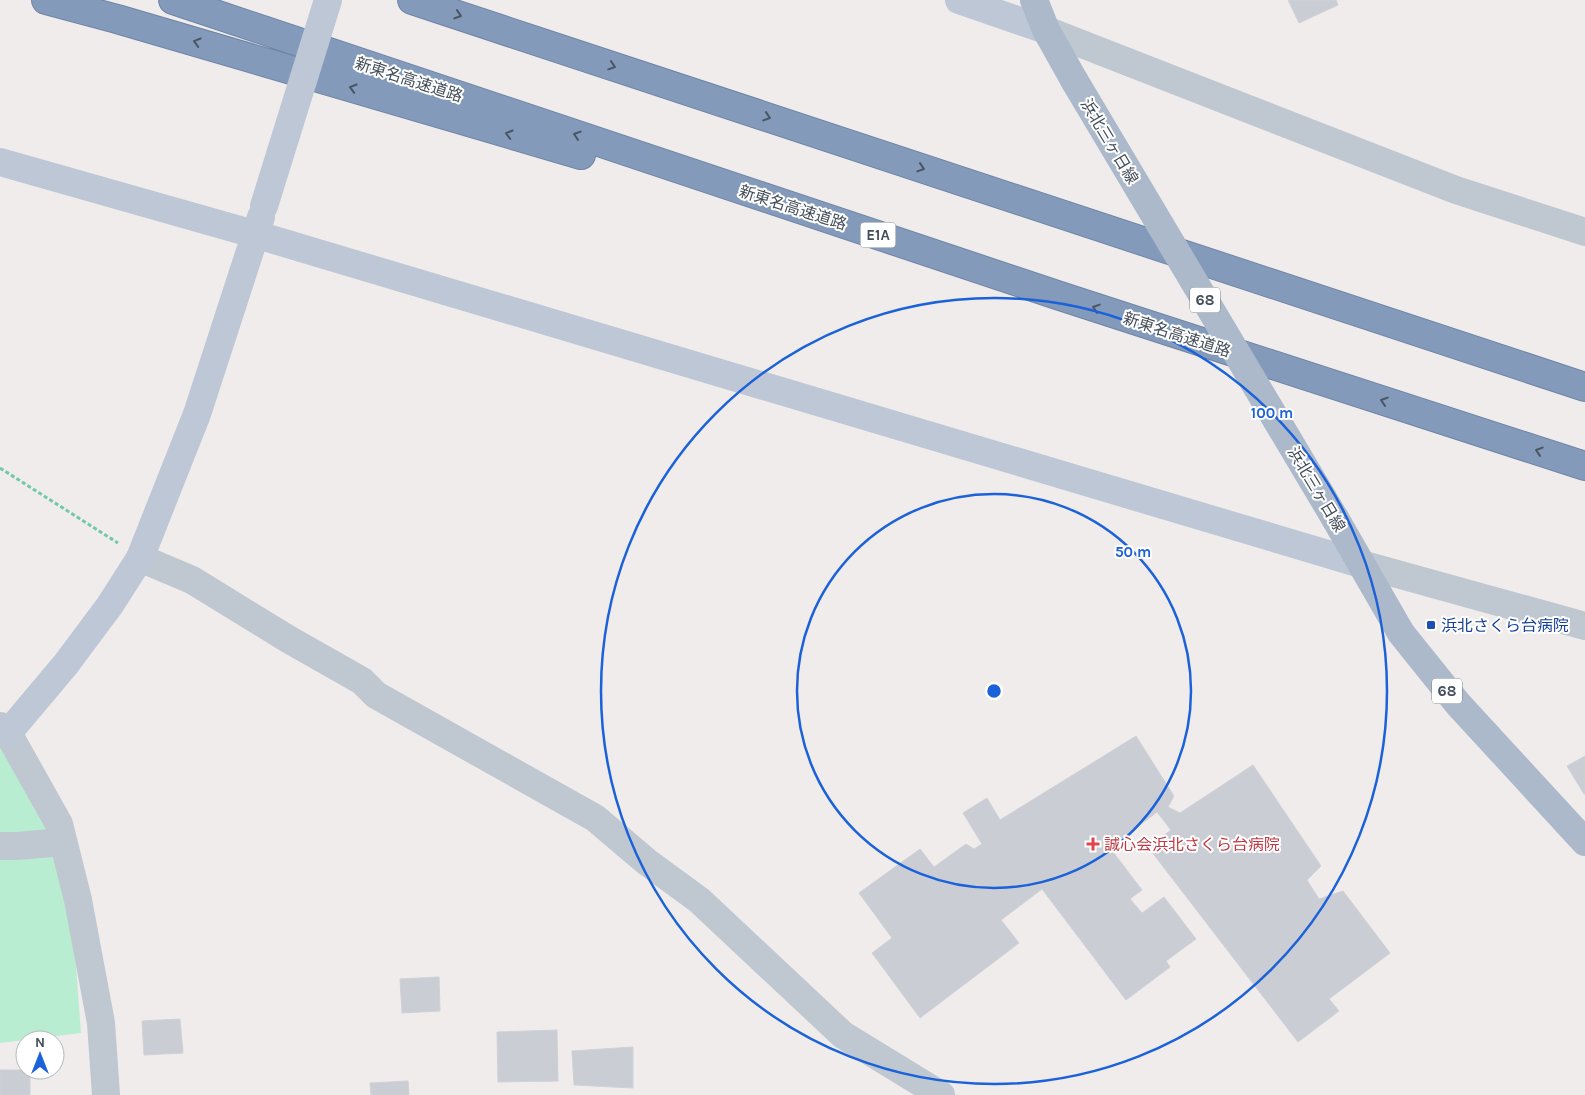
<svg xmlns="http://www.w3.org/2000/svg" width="1585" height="1095" viewBox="0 0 1585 1095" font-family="Karla,'Noto Sans JP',sans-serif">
<rect width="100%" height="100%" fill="#efeceb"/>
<path fill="#b9edd1" d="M0 726 68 860 81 1033 0 1043Z"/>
<path fill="#cbcdd4" stroke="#d0d1d7" d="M1288 0H1336L1338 5 1299 23Z
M1136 736 1174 796 1168 807 1180 813 1253 765 1321 866 1307 880 1319 899 1343 891 1390 953 1329 999 1339 1011 1298 1042 1148 847 1171 830 1157 812 1110 848 1142 890 1130 899 1142 913 1164 897 1196 939 1166 961 1170 967 1126 1000 1042 889 1001 920 1019 943 920 1018 872 953 892 938 859 893 920 849 934 867 966 844 974 849 982 844 963 813 987 798 1000 820Z
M1585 756V794H1584L1567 766Z
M439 977 440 1011 402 1013 400 979Z
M180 1019 183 1053 144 1055 142 1021Z
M557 1030 558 1081 498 1082 497 1032Z
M633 1047V1088L574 1085 572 1051Z
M0 1070H30V1095H0Z
M408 1081 409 1095H371L370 1083Z"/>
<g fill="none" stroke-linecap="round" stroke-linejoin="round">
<g stroke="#6f85a6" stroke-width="30">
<path id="highway" d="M46 0 117 19 581 155
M173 0 1060 296 1585 466
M412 0 1585 387"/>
</g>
<path stroke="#72caa5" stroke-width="3" stroke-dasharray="4 2.5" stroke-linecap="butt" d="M0 468 118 543"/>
<path stroke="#bfc7d1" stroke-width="28" d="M1046 30 1456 190 1585 232
M140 558 192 580 288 639 362 681 376 695 595 818 647 862 699 900 843 1035 941 1095
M1361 564 1585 626
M0 726 8 733 59 824 78 900 101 1023 106 1095
M0 846H17L63 842"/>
<path stroke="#bec7d5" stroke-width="28" d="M959 0 1046 30
M0 162 254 234 1361 564
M8 733 66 664 110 605 140 558 197 414 261 217"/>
<path stroke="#abb9cb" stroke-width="28" d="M1034 0 1046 30 1074 80
M1336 520 1401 633 1458 704 1585 842"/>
<use href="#highway" stroke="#839abb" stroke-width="28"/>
<path stroke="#bec7d5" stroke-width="28" d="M264 206 328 0"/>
<path stroke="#abb9cb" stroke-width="28" d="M1074 80 1336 520"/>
</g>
<defs><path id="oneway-chevron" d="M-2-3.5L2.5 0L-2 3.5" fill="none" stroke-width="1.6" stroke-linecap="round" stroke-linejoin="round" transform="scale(1.25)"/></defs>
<g stroke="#4a5663">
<use href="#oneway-chevron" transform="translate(458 15) rotate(18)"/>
<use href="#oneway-chevron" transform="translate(197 42) rotate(-164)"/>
<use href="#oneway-chevron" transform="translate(612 66) rotate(18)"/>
<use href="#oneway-chevron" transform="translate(353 88) rotate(-164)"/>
<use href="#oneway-chevron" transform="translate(767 117) rotate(18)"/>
<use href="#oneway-chevron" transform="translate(509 134) rotate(-164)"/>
<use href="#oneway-chevron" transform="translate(577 135) rotate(-162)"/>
<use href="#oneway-chevron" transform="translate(921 168) rotate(18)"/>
<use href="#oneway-chevron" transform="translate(1096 308) rotate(-162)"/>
<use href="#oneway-chevron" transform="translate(1384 401) rotate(-162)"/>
<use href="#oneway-chevron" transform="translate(1539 451) rotate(-162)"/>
</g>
<g fill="none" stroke="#1b61d9" stroke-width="2.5">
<circle cx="994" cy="691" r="197"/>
<circle cx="994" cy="691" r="393"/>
</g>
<rect fill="#1a4fb4" stroke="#fff" stroke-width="2" x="1426" y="620" width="10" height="10" rx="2.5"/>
<path fill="#e0444e" stroke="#fff" stroke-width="2" d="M1090.5 836.5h5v5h5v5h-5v5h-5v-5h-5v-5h5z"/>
<g text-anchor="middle" stroke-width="4" stroke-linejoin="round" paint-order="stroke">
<g fill="#fff" stroke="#7c838b" stroke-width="1">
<rect x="860.5" y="222.5" width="35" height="25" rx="4"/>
<rect x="1190" y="287.5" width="30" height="25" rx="4"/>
<rect x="1432" y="678.5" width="30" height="25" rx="4"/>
</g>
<g font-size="15" font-weight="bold" fill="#444e59">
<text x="878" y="240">E1A</text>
<text x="1205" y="305">68</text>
<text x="1447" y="696">68</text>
</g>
<g font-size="16" fill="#444e59" stroke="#fff">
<text transform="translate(409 79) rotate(18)" y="6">新東名高速道路</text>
<text transform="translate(1110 141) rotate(59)" y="6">浜北三ヶ日線</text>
<text transform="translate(793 207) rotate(18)" y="6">新東名高速道路</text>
<text transform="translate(1177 334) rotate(18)" y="6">新東名高速道路</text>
<text transform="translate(1317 489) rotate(59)" y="6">浜北三ヶ日線</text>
</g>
<g font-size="16" fill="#164399" stroke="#fff" text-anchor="start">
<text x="1441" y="631">浜北さくら台病院</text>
</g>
<g font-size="16" fill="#be3a42" stroke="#fff" text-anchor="start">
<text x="1104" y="850">誠心会浜北さくら台病院</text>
</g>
</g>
<circle cx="994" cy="691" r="8" fill="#1b61d9" stroke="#fff" stroke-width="2.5"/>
<g font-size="15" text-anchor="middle" font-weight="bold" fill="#1b61d9" stroke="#fff" stroke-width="4" stroke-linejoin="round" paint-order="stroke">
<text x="1272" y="418">100 m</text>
<text x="1133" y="557">50 m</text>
</g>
<g transform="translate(40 1055)"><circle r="24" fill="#ffffff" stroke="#b4b8bd"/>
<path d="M0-4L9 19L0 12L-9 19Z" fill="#1b61d9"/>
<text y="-8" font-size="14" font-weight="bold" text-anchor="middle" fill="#444e59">N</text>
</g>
</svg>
